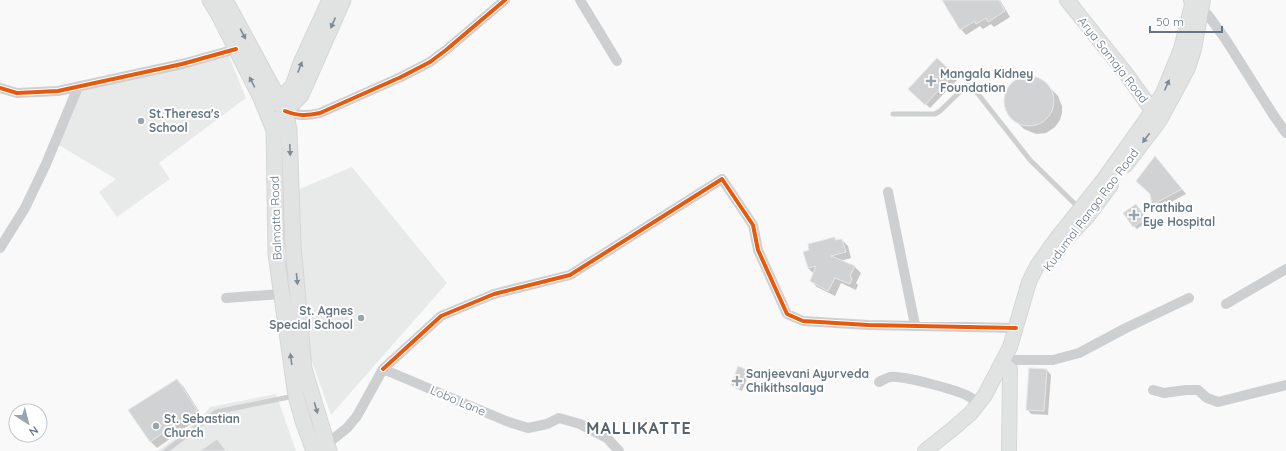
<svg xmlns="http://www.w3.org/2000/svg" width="1286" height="451" viewBox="0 0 1286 451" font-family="Quicksand,sans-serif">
<rect width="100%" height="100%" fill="#f9f9f9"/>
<path fill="#e8e9e9" d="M228 54 246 98 159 163 170 179 117 217 99 192 116 179 57 144 80 89Z
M352 167 447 283 331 415 309 353 297 190Z
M276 394 296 451H158L201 418 210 407Z"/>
<path fill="#0003" d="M943 0H1000L1010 17 994 27 991 24 983 29 980 26 966 35 961 29Z
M937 59 958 79 930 108 909 89Z
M1028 76 1041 79 1058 96 1062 106V113L1060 120 1055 127 1046 133 1036 134 1024 129 1011 117 1007 110 1005 101 1009 87 1016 80Z
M1159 162 1186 194 1158 209 1153 205 1151 194Z
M1139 208 1148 221 1137 229 1134 226Z
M834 238 837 241 842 240 848 246 851 258 841 261 855 267 861 273 856 283 858 285 856 290 841 283 835 296 817 287 811 281 814 274 808 268 804 253Z
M1047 370 1051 375 1048 415 1031 414 1027 409Z
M746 371 749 374 742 391 735 388 732 385Z
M177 380 183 386 202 416 157 448 151 442 129 410Z"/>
<path fill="#d0d2d3" stroke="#e8e8e8" d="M942 0H999L1005 11 988 22 986 18 976 24 975 21 960 30Z
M937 58 954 74 925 105 908 89Z
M1004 101a25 25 0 1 1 50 0a25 25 0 1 1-50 0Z
M1155 156 1182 189 1152 205 1150 194 1136 181Z
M1136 204 1146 218 1133 227 1123 213Z
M835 237V240L842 239 846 252 831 256 855 266 850 276 852 278 850 284 835 278 828 291 810 281 816 266 808 268 803 252 809 250 808 244Z
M738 366 747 370 739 389 731 385Z
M1029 368 1047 369 1044 411 1026 410Z
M177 379 197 410 150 442 128 410Z
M217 439 226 451H200Z"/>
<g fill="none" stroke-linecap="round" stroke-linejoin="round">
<g stroke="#d5d6d7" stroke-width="16">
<path id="secondary" d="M1067 0 1127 75 1157 117
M1126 165 1160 120 1188 68 1194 49 1203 0
M1068 237 1088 216 1111 185
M1002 363 1010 369 1009 451
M925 451 955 427 971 413 985 395 1010 347 1029 282 1037 266 1057 238 1104 179 1144 123 1163 93 1181 49 1192 5 1191 0"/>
</g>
<g stroke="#d5d6d7" stroke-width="17">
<path id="primary" d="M210 0 219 15 261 98 274 130
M225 0 285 111 289 129 293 245 304 369 329 451
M270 105 285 94 293 86 301 63 330 0
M314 451 303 421 296 396 276 254 274 130 285 111 301 95 343 0"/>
</g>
<path stroke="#cecfd0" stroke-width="5" d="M893 114H935L940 111 967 85H971L1030 160 1079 208
M166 451 216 412 294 396"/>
<path stroke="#cecfd0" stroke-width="10" d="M580 0 617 61
M1201 10 1208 15 1226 40 1274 116 1286 133
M0 88 17 93 58 91 182 64 236 49
M285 111C298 116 307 116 320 113L401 77 430 62 446 50 505 0
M888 192 915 325
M0 248 25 208 46 164 78 87
M226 298 282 294
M1226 304 1286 269
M1005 357 1014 360H1053L1079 353 1126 328 1189 298
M383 369 441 316 494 294 570 275 722 179 753 225 758 250 787 314 803 321 868 325 1016 328
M879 382C883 380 886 378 890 377 902 375 957 390 968 396 972 398 975 401 978 403
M1153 390 1164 393 1186 390H1198L1207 398 1218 402 1286 385
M327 444 347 428 357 416 383 369 506 421 528 428 547 424 559 418 580 424 607 438 619 451"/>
<use href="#secondary" stroke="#e1e2e2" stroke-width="14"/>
<use href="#primary" stroke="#e1e2e2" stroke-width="15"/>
<g stroke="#fff" stroke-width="6">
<path id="cycleway" d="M0 88 17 93 58 91 182 64 236 49
M285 111C298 116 307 116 320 113L401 77 430 62 446 50 505 0
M383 369 441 316 494 294 570 275 722 179 753 225 758 250 787 314 803 321 868 325 1016 328"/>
</g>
<use href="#cycleway" stroke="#e8590c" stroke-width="4"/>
</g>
<defs><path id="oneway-solid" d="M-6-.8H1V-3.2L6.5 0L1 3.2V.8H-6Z"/></defs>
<g fill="#7e8c96">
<use href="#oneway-solid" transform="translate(333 23) rotate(114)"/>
<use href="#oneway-solid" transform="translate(243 34) rotate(62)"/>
<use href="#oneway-solid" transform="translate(300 67) rotate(-69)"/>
<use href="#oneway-solid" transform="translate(252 82) rotate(-118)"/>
<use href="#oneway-solid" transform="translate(1167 85) rotate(-66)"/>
<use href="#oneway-solid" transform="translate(1146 138) rotate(127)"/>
<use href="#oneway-solid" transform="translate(290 150) rotate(88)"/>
<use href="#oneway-solid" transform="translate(297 279) rotate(84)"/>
<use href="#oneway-solid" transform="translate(291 359) rotate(-98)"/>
<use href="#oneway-solid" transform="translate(316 408) rotate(74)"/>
</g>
<g fill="#99a4ac" stroke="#fff" stroke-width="1.5">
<path d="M929 75h4v4h4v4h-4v4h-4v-4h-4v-4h4z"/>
<circle cx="141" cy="121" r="4"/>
<path d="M1132 209h4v4h4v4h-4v4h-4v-4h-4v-4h4z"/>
<circle cx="361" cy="318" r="4"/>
<path d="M735 375h4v4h4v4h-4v4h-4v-4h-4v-4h4z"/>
<circle cx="156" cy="426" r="4"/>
</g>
<g text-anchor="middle" stroke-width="4" stroke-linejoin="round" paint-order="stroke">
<g font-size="12" fill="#657683" stroke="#fff">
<text transform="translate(1113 60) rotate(52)" y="4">Arya Samaja Road</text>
<text transform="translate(1091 210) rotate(-53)" y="4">Kudumal Ranga Rao Road</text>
<text transform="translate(276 218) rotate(-92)" y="4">Balmatta Road</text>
<text transform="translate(458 401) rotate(23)" y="4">Lobo Lane</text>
</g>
<g font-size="12" font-weight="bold" fill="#657683" stroke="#fff" text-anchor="start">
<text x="940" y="78">Mangala Kidney<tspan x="940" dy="14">Foundation</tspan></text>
<text x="149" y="118">St.Theresa's<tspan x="149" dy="14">School</tspan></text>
<text x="1143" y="212">Prathiba<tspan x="1143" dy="14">Eye Hospital</tspan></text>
<text x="353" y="315" text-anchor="end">St. Agnes<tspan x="353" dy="14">Special School</tspan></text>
<text x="746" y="378">Sanjeevani Ayurveda<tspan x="746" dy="14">Chikithsalaya</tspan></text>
<text x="164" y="423">St. Sebastian<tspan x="164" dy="14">Church</tspan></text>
</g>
<g font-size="16" font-weight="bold" letter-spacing="1" fill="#57646e" stroke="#fff">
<text x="639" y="434">MALLIKATTE</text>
</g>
</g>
<g transform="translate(28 423) rotate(144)"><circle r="19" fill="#ffffff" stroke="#c1c8cd"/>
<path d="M0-3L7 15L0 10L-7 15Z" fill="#99a4ac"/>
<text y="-6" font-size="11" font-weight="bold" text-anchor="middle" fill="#657683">N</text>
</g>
<path d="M1150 26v6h72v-6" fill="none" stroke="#657683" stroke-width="2"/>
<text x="1156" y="26" font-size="12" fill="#657683" stroke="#ffffff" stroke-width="3" paint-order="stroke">50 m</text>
</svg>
